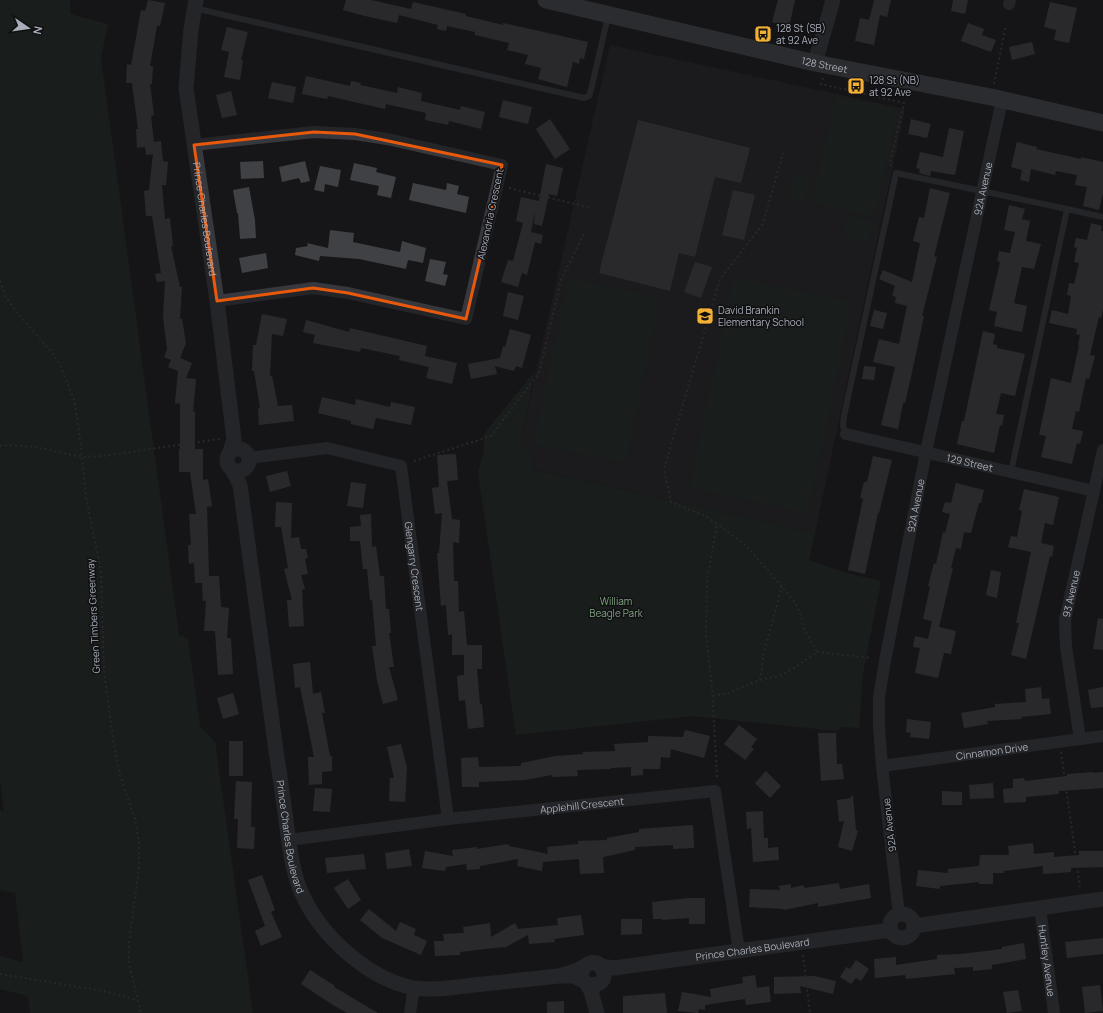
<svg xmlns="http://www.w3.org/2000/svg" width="1103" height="1013" viewBox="0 0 1103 1013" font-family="Manrope,sans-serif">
<rect width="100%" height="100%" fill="#161618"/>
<path fill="#222225" d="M610 45 905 109 815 533 515 465Z"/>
<path fill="#1e261f" d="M0 0H70V14L108 24 101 58 179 635 188 639 200 726 215 742 253 1013H30L28 996 0 989V956L23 962 15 893 0 890V810L4 812 0 781Z
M836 96 898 110 874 217 812 203Z
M795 173 811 177 804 204 788 200Z
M847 215 874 221 869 242 842 236Z
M734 277 852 302 808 513 689 488Z
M568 278 660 298 626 463 534 444Z
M535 371 519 449 533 450 531 469 815 533 809 560 846 573 881 581 863 674 859 728 842 727 837 731 693 716 516 735 478 473C481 461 486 448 483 435Z"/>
<path fill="#404145" d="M148 0 165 3 160 26H157L150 66H153L152 84H150L154 115 151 116 154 142 161 141 163 161 168 162 166 185H162L165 219 170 218 173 246H171L180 287H182L180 319H182L186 343 180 358 192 363 186 378 196 379 193 412 195 411V449H203V480L208 479 212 506 207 507 209 576H219L221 607 229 608 227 638H231L233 674 218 675 215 631H204L206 601H203L202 583H195L194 563 189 564 188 545H191L189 514H196L190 472H179V449H180V404L175 403 178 371 168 367 171 360 164 357 167 349 163 317 165 281 157 282 155 274 161 273 152 216H146L144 191 149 190 153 154 146 155 145 147 137 148 136 129H138L132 83H126L127 64 131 65 141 10 145 11Z
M346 0H371L411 9 413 2 466 14V16L503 25V23L588 42 584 59 580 58 579 64 573 62 567 87 538 79 541 68 525 64 528 55 507 50 509 43 475 35V32L447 26 446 31 437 29 438 25 399 15 397 23 365 16 343 10Z
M778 0H795L789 27 772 22Z
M874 0H891L887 17 880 15 874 45 855 41 860 18 869 20Z
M953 0H968L965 14 951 11Z
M1050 2 1077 8 1069 43 1054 40 1056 30 1044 27Z
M968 23 984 29 982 35 996 40 991 52 961 41Z
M227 27 248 32 241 60H243L240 80 224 77 229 52 221 50Z
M1032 42 1035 54 1012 60 1009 47Z
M306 76 350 86 351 81 361 83 360 85 397 93 398 87 422 93 421 101 460 110 461 106 485 112 481 129 449 121 448 125 425 120 426 113 386 104 385 109 328 96 327 99 302 94Z
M272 82 296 87 293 103 268 98Z
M231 91 237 115 222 118 216 95Z
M503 100 532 107 528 124 499 117Z
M550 119 570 149 555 159 536 129Z
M911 119 931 124 927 138 908 134Z
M638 120 750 148 741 183 715 177 695 257 679 253 670 291 599 273Z
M949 128 964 131 955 175 931 171 930 176 919 173 920 169 916 168 920 152 943 157Z
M1017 142 1037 147 1036 149 1081 159V157L1103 162V193L1099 210 1083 206 1087 187 1075 185 1077 175 1056 171 1055 175 1031 169 1029 182 1020 180 1022 170 1011 167Z
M263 161 264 178 241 179 240 162Z
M305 161 310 181 301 183 299 178 282 182 279 167Z
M354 163 377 168 376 172 396 177 391 198 377 195 379 186 350 180Z
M546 164 563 168 557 196 549 194 542 226 534 224 535 211 531 232 543 235 541 244 535 242 527 275 522 273 518 287 501 282 508 260 513 261 523 223 516 221 521 197 539 201Z
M320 166 341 170 338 187 325 184 324 192 314 190Z
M413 183 446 190 447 183 459 186 457 194 469 197 466 213 409 200Z
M249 187 255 220 256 238 240 239 238 213H237L233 190Z
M930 188 950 193 934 256 937 257 922 316H924L911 377 905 403H903L898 429 881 425 895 367 873 362 879 339 899 344 907 306 895 303 896 297 892 296 895 286 879 279 883 270 912 282 920 243 913 241 919 217 924 218Z
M733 190 755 195 744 240 722 235Z
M1009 205 1025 209 1022 219 1030 221 1026 241 1041 244 1034 269 1022 267 1014 303 1027 306 1022 332 994 326 997 312 989 310 1000 262 997 261 999 251 1010 253 1015 232 1004 230Z
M1091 223 1102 226 1101 231H1103V310L1101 318 1099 317 1090 355 1095 356 1089 379 1086 378 1079 412 1076 411 1072 429 1083 431 1080 444 1077 443 1072 464 1041 457 1046 436 1039 435 1051 378 1071 383 1079 345H1078L1080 335 1076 334 1077 329 1049 323 1052 310 1068 314 1071 296 1067 295 1069 283 1074 284 1079 263 1074 262 1077 248 1074 247 1076 238 1087 240Z
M330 230 354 233 353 242 400 252 402 241 426 248 423 263 408 260 406 269 359 259 320 256 319 261 295 255 296 248 308 246 307 243 328 248Z
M266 253 268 268 242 273 239 258Z
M430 259 446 262 443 274 448 275 445 286 425 281Z
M695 262 712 267 701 298 684 292Z
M508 292 524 296 518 320 503 316Z
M874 310 887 313 883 329 870 326Z
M262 314 287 319 283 336 272 334 270 376H272L278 406 292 405 294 421 259 425 258 408H260L254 371H252L253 345H256Z
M306 320 349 332 350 328 427 346 425 356 457 363 452 384 426 378 429 367 399 360 400 356 361 348 360 352 313 343 315 335 303 332Z
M510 329 531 335 522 368 516 366 514 371 495 366 497 374 471 379 468 364 500 358 503 346 505 347Z
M983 331 995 334 993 344 997 345V348L1025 354 1015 396 1001 393 996 414 1004 415 1002 426 1000 425 994 453 957 444 962 421H964Z
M864 366 876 367 874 380 862 379Z
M322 397 355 405 356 399 390 407 391 402 415 407 411 425 376 418 373 429 351 424V421L318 413Z
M456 454 458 480 447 481 452 519 460 520 459 543 453 542 454 581H458L459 612 464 611 467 645H482V669H477L480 704H482L484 727 468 729 465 700 459 701 457 676 464 675V655H452V634L448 635 446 605 441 606 437 553H439L442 513 435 514 432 488 439 487 437 455Z
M873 456 892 460 879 513H878L865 574 848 570 863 499 860 498 864 482H867Z
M287 471 291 486 270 492 266 476Z
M351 482 366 484 363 508 347 506Z
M956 483 984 490 981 503H979L971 533 964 532 961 549 956 548 951 568H953L939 627 956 631 951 654 944 653 938 678 915 673 920 648 913 647 915 636 928 639 932 621 923 619 930 587 928 586 934 563 936 564 943 532 945 533 950 514 942 512 945 502 951 503Z
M1024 489 1059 497 1053 525 1045 523 1041 543 1054 546 1052 557 1050 556 1026 659 1011 655 1019 623H1016L1031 552 1008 547 1011 536 1017 537 1022 511 1019 510Z
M276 502 292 503 291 538 299 537 301 549H306L308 558 305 559 308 574 301 575 305 589 302 590 304 626 289 627 287 600H292L284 569 288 568 281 527H275Z
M371 514 372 547 376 546 380 576H384L386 609H389L391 633H389L394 667H389L398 700 383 704 377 681 372 646H376L372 600H370L367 569H363L360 541H350V527L361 526 360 515Z
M991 570 1001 572 997 598 986 595Z
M1098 618 1103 619V650L1093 649Z
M310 662 313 694 321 692 325 713H322L330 756H332V771L322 772V784L309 785 308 757H314L300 687 295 688 293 664Z
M1041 687 1042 699 1049 698 1051 714 1021 717 1022 719 987 721 988 724 964 728 961 713 995 707V704L1026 702 1025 689Z
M1103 687V707L1091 708 1088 690Z
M233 693 239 714 223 719 217 698Z
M907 719 931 722 929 739 910 737 911 733 906 732Z
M739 725 757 739 751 747 754 749 745 760 724 744Z
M685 730 710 736 704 758 671 749 670 758 661 757 660 769H643V775L631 776V767L611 768V769L577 770 578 776 552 777V775L525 780 479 782V787H462L461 758 478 757 479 767 521 766V763L556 756 583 754V752L615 751 614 744 648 742V736L683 737Z
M818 733H836L837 764H842L844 779 821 781Z
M229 741H243V776H229Z
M401 744 407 768 405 802 389 801 390 778H394L387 747Z
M766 771 781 786 770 798 755 783Z
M1093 772V773L1103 772V788L1059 791V794L1026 797V802L1004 803 1003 789 1013 788V779L1024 778 1025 781 1067 776V774Z
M236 781 252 782 251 827H255L254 849 237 848 238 819H234Z
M993 783 994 798 970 799 969 785Z
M315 788 332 789 330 812 313 811Z
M942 791 962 792V805H942Z
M851 795 853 796 856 830 858 831 852 851 838 847 844 821 839 822 837 800 851 798Z
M763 811 764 838H768V848L778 847 779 860 753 862 751 828 747 829 746 812Z
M693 825 694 848 673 849V845L635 847V850L603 857 604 873 580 874 579 859 543 862 542 871 517 866 518 859 480 866V869L467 870 466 864 446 867 445 871 422 868 425 851 453 856 452 850 477 847V849L508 844 509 846 548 854 547 847 578 844V841L607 840V838L639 832V829Z
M1033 843 1034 854 1054 852V857L1079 855V851H1103V867L1071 868V872L1043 874V866L1004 871V873H993V884H979V882L940 886V889L916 886 918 870 948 873V869L979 866 980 855H1009L1008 846Z
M409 849 412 866 387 869 385 853Z
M364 854 366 869 327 873 325 858Z
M262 875 275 910 271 912 282 937 261 946 255 931 265 926 248 880Z
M348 879 361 900 348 909 334 888Z
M839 883 840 889 869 884 871 898 818 907V903L784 910 783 909 749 907 750 889 780 890 779 886 791 884V888L804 885V888Z
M689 898H705V924H689V918L662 920V919H653L652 902Z
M369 909 396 931 400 922 416 929 414 935 427 941 421 955 382 938 360 920Z
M581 915 584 935 554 939 555 942 529 944 528 935 504 948 503 947 460 952V955L435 956 434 941H444L443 934 464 933 463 927 490 923 491 937 515 923 518 929 558 925 557 918Z
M621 919H642V934L621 935Z
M1103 938V954L1067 958 1065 942Z
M1024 943 1026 959 992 965V969L973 971V967L954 968 955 974 906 979 905 975 875 978 874 959 896 957V965L937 959V955L961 954 1002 949V947Z
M856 960 869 969 861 981 856 978 851 984 840 977 846 967 850 969Z
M310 970 335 986 334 987 378 1013H347L333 1005 301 984Z
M755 975 757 988 769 986 771 1002 746 1005 745 999 705 1005V1010L699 1009 698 1013 678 1011 682 992 711 997 710 989 743 983 742 977Z
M814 976 836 981 833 994 800 986 801 993 774 994V977Z
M1100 985 1103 1011 1085 1013 1082 987Z
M1018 990 1022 1011 1007 1013 1003 992Z
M665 993 667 1013H623V996Z
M564 1001V1013H547V1002Z"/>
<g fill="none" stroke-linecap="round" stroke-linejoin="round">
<path stroke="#3d3f44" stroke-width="2" stroke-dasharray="2 3" stroke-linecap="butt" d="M763 34 765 28
M823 78 821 84 904 103 890 162 891 166
M994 84 1006 25
M509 188 591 208
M0 281 6 297 15 310 53 354 60 365 74 400 79 430 86 497 101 572 104 671 113 739 120 775 135 819 139 843V868L129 942V964L141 1013
M0 446 8 445 35 447 82 457 102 456 220 439
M414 461 491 436 539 373 561 280 585 231
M817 652 871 658
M760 680 764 652 782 586
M713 696 728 693 760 680 779 676 794 668 817 652 803 627 800 612 794 601 747 546 717 524
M1061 752 1080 887
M717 777 712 689 706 635 707 580 717 524 707 517 671 502 664 469 720 279 763 224 783 153
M803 955 810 1013
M0 974 104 991 137 1000"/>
<path stroke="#37383d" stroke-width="6" d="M194 8 584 98 589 96 591 90 608 16
M1067 209 1103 217
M846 434 843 426 844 416 896 173 1067 209 1011 472"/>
<g stroke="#37383d" stroke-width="12">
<path d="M1009 4 1010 0"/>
<path d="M194 145 314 132 355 134 387 139 502 165 466 319 348 293 313 288 217 301"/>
<path id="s1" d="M846 434 1094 491"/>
<path id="s2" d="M249 458 327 448 401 466 448 819"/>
<path id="s3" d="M1080 739 1066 647 1065 620 1103 450"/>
<path id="s4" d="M882 766 1103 736"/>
<path id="s5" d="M289 840 448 819 715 791 739 951"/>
<path id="s6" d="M1040 908 1054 1013"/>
<path id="s7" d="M899 915 882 766 879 728V697L885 661 926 452 1002 100"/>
<path d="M410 1013 414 988"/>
</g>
<g stroke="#37383d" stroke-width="15">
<path id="s8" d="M196 0 191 29 186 88 217 301 234 439 230 452"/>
<path d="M815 63 833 0"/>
<circle cx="238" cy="460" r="11"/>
<path id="s9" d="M233 471 240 485C253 576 265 667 277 758 281 781 284 805 287 828 290 851 293 874 302 894 321 936 368 979 414 988 433 991 455 987 474 985 503 982 531 979 559 976H573L584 981"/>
<circle cx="902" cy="926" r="12"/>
<path d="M914 926 1103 899"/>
<path id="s10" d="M600 966 614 968 891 930"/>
<path d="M562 975C569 973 577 971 583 967 586 966 587 964 591 963 593 962 595 963 597 963 601 965 603 969 604 973 606 991 573 988 584 967"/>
<path d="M587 984 591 991 597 1013"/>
</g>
<path stroke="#45474d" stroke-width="17" id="s11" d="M546 0 815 63 991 97 1103 123"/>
</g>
<path d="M0 0H1103V1013H0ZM314 132 355 134 502 165 466 319 348 293 313 288 217 301 194 145Z" fill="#161618" fill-opacity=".55" fill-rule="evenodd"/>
<path fill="none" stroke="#e8590c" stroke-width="3" stroke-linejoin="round" d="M314 132 355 134 502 165 466 319 348 293 313 288 217 301 194 145Z"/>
<defs>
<g id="bus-square" transform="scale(0.9)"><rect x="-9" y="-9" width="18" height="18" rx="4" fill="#f2b134" stroke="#111113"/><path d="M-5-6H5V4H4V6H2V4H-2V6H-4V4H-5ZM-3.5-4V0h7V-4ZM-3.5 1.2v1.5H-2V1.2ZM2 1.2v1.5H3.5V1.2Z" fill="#111"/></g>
<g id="school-square" transform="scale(0.9)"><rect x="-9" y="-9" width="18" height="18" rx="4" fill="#f2b134" stroke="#111113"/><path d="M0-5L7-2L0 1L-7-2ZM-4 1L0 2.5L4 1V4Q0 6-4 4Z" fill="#111"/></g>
</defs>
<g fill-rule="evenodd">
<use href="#bus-square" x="763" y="34"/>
<use href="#bus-square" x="856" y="86"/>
<use href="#school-square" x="705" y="316"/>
</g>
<g text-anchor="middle" stroke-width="3" stroke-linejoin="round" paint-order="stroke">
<g font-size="10" fill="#a8adb8" stroke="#111113" text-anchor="start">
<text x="776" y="32">128 St (SB)<tspan x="776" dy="12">at 92 Ave</tspan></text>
<text x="869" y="84">128 St (NB)<tspan x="869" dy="12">at 92 Ave</tspan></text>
<text x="718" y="314">David Brankin<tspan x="718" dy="12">Elementary School</tspan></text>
</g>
<g font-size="10" fill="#a8adb8" stroke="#111113">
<text dy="4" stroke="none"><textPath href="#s11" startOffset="286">128 Street</textPath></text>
<text dy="4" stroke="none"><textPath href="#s7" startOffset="738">92A Avenue</textPath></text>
<text transform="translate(490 214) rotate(-78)" y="4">Alexandria Crescent</text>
<text dy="4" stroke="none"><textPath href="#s8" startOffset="221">Prince Charles Boulevard</textPath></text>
<text dy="4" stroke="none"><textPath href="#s1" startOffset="127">129 Street</textPath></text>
<text dy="4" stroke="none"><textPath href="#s7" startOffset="414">92A Avenue</textPath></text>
<text dy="4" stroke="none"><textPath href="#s2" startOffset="256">Glengarry Crescent</textPath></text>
<text dy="4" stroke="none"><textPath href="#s3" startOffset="147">93 Avenue</textPath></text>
<text transform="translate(93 616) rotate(-93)" y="4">Green Timbers Greenway</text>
<text dy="4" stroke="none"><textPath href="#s4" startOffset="111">Cinnamon Drive</textPath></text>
<text dy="4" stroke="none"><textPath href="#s5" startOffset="295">Applehill Crescent</textPath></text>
<text transform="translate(889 825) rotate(-97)" y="4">92A Avenue</text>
<text dy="4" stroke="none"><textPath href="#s9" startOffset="371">Prince Charles Boulevard</textPath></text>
<text dy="4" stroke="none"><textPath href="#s10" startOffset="154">Prince Charles Boulevard</textPath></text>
<text dy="4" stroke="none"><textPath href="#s6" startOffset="53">Huntley Avenue</textPath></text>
</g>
<g font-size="10" fill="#7fa381" stroke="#111113">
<text x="616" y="605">William<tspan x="616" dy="12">Beagle Park</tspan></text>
</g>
</g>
<g transform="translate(28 28) rotate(103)" stroke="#111113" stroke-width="3" paint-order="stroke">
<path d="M0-3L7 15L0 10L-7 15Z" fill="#a8adb8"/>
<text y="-6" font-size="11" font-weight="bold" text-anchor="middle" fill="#a8adb8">N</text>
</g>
</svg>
